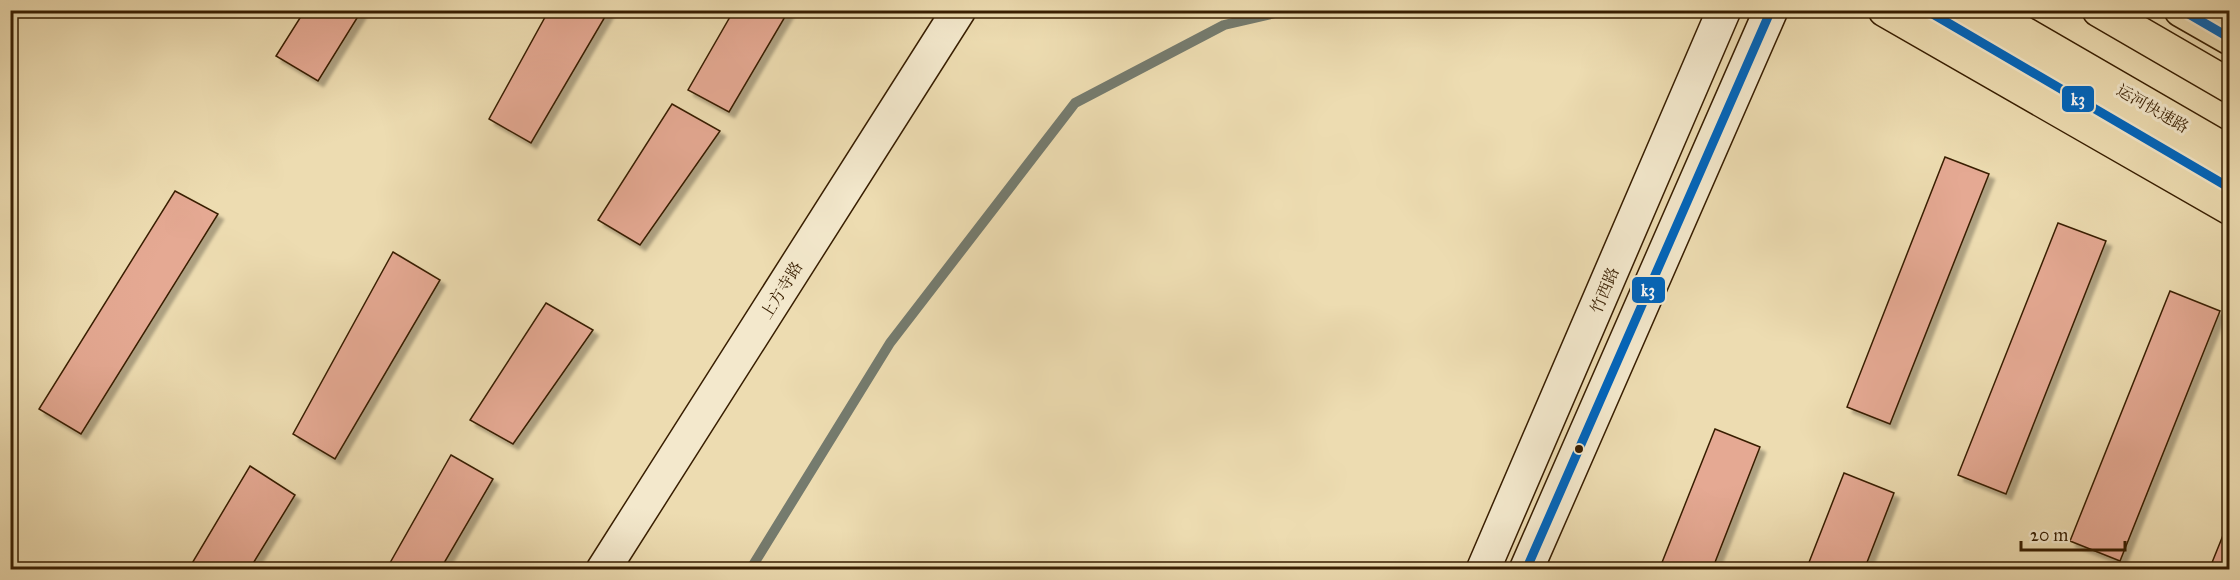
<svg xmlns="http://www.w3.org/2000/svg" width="2240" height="580" viewBox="0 0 2240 580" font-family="'IM FELL Great Primer','Noto Serif SC',serif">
<defs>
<filter id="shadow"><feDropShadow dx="5.5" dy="5.5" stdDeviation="1.5" flood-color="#0004"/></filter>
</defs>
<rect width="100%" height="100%" fill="#eddcb1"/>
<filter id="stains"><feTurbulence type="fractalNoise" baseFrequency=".00333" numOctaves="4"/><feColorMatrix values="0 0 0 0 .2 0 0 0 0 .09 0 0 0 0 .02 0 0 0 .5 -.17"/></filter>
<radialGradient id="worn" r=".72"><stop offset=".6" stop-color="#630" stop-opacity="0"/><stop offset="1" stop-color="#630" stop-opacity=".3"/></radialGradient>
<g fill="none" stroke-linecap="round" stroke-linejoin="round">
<path stroke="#757b6e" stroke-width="10" d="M750 570 890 343 1075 103 1224 25 1288 10"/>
</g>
<path fill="#e5a993" stroke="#381e01" stroke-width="1.5" filter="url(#shadow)" d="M305 10H362L318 81 276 56Z
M549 10H609L531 143 489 119Z
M734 10H789L729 112 688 90Z
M672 104 720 131 640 245 598 220Z
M1945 157 1989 174 1890 424 1847 407Z
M175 191 218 214 81 434 39 409Z
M2058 223 2106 241 2006 494 1958 475Z
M393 252 440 280 335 459 293 434Z
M2170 291 2220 311 2120 561 2070 541Z
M546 303 593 330 513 444 470 420Z
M1715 429 1760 447 1712 570H1659Z
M451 455 493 479 440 570H386Z
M250 466 295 495 249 570H188Z
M1844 473 1894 493 1864 570H1806Z
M2230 518V570H2209Z"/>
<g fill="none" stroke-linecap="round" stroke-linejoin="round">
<g stroke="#381e01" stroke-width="36">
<path id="secondary" d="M603 570 959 10
M1483 570 1724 10
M1526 570 1771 10"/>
</g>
<g stroke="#381e01" stroke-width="36">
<path id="primary" d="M1925 10 2230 188
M2181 10 2230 38"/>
</g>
<g stroke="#381e01" stroke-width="36">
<path id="highway" d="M1885 10 2230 208
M1983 10 2230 153
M2099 10 2230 86
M2214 10 2230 20"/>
</g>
<use href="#secondary" stroke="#f3e8cc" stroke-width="33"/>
<use href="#primary" stroke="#eddcb1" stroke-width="33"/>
<use href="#highway" stroke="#eddcb1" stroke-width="33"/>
<g stroke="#f3e8cc" stroke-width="14">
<path id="bus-1" d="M1926 10 2230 188
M2182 10 2230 38
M1526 570 1771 10"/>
</g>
<use href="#bus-1" stroke="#0065bd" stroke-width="9"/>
</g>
<circle fill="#381e01" stroke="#f3e8cc" stroke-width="2" cx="1579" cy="449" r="5"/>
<g text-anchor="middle" stroke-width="6" stroke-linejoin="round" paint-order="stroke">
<g font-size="16" fill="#381e01" stroke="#f3e8cc">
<text transform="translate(2153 108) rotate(30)" y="6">运河快速路</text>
<text transform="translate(781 290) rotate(-58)" y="6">上方寺路</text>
<text transform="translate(1604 290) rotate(-67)" y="6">竹西路</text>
</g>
</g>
<g stroke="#f3e8cc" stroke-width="2">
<rect x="2061" y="85" width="34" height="28" rx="6" fill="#0065bd"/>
<rect x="1631" y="276" width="35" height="28" rx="6" fill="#0065bd"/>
</g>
<g font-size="16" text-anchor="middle" font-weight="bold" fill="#fff">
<text x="2078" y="105">k3</text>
<text x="1648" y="296">k3</text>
</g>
<rect width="2240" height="580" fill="none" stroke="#eddcb1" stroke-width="36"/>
<rect x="12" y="12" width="2216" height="556" fill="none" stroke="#381e01" stroke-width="3"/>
<rect x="18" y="18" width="2204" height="544" fill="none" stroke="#381e01" stroke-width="1.5"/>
<path d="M2021 541v9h104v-9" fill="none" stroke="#381e01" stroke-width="3"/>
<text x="2030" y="541" font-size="18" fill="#381e01" stroke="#f3e8cc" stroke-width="4.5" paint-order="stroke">20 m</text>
<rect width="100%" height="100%" filter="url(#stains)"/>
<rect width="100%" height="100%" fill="url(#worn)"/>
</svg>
